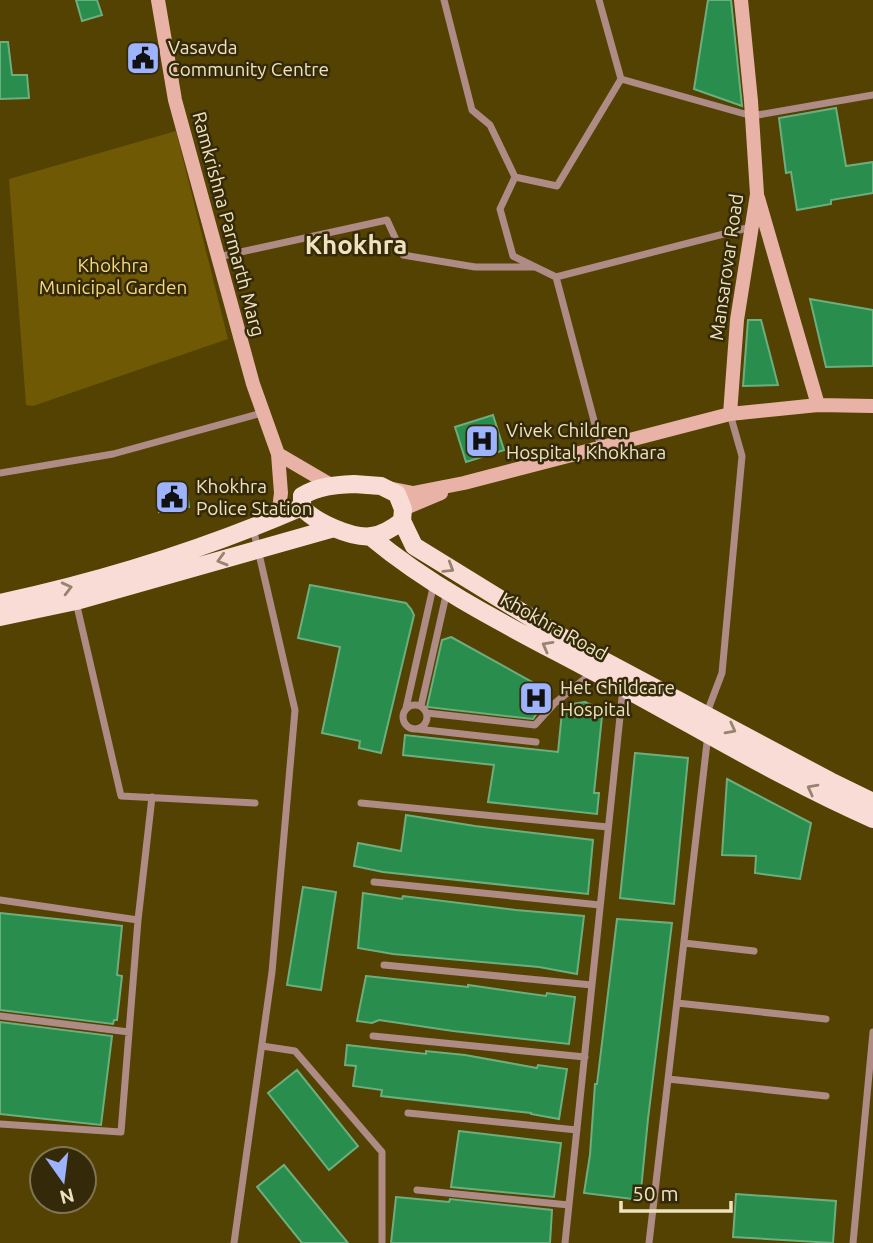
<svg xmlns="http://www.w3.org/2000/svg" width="873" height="1243" viewBox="0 0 873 1243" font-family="Ubuntu,sans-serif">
<rect width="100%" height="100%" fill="#544202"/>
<path fill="#6f5904" d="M176 131 228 339 33 406 26 405 9 179Z"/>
<path fill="#298d4e" stroke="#6cae7e" stroke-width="2" d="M76 0H97L102 15 82 21Z
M708 0H731L742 106 694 89Z
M0 42H8L12 75H27L29 98 0 99Z
M836 108 846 166 873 162V193L831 200V204L797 210 791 172 786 173 779 118Z
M810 299 873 310V366L826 367Z
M748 320H761L778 385 743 386Z
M493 415 504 450 466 462 455 427Z
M186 484 189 507 159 512 157 487Z
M310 585 406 603 411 609 414 615 381 753 359 748 360 741 322 733 340 647 298 638Z
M451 637 545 689V693L550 694 533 719 427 707 442 640Z
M585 702 596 707 602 716 594 793H599L597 814 488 802 494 765 403 755 405 735 558 752 562 712 572 704Z
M635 753 688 758 674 904 620 898Z
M727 779 811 823 800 879 755 873 756 856 722 855Z
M406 815 475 826 593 840 588 894 383 872 354 866 358 843 401 851Z
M303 887 336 892 321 990 287 985Z
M363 893 402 899 403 896 516 910 584 916 577 974 539 967 393 954 358 948Z
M0 913 122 926 117 975 122 976 117 1020H114L113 1024 0 1010Z
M617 919 672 923 648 1119 640 1200 584 1193 590 1155 595 1084H597Z
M366 976 468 987V985L546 996 547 993 575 997 569 1044 453 1031 379 1020 372 1023 357 1021Z
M0 1022 112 1036 101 1125 0 1114Z
M347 1045 426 1054V1051L465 1055 537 1068 538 1065 567 1069 559 1119 531 1114V1113L381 1096 382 1090 353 1086 356 1066 345 1065Z
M297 1070 358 1146 329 1170 268 1093Z
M459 1131 561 1143 554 1197 451 1187Z
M284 1165 348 1243H302L257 1187Z
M736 1194 836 1201 833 1243 733 1237Z
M396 1197 449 1202 450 1199 552 1210 550 1243H391Z"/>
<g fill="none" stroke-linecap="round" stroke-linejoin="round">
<path stroke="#ae8b84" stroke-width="7" d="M444 0 472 110 490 125 515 177 557 186 621 79 752 116 873 95
M599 0 621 79
M515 177 500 209 513 256 556 277 601 447
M218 257 387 220 403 255 475 267H534
M556 277 751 227
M0 473 113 454 262 413
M76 602 121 796 255 803
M403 717a12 12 0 1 1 24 0a12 12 0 1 1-24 0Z
M421 706 447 591
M406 708 434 583
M427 713 535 725 555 703 593 672
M706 715 722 673 742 456 730 414
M417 729 536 742
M361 803 608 827
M374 882 600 905
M0 900 138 920
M684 943 754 951
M384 965 592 985
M677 1003 826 1019
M0 1016 129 1032
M373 1036 585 1057
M262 1046 295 1051 382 1152V1243
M668 1079 826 1096
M408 1113 577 1130
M0 1124 121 1132 138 920 152 797
M417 1190 569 1205
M234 1243 272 972 295 710 253 528
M565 1243 623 688
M649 1243 708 734
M853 1243 873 1032"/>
<path stroke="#e9b2a7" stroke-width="14" d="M158 0 175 100 253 384 278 454 281 493 278 517
M758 198 818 405
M730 414 737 320 757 194 751 101 741 0
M278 454 331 485
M388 488 413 493 464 483 730 414 818 405 873 406
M403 509 441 493"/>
<path stroke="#f9dcd6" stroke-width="18" d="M354 484 381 486 397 494 403 509 402 521C393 528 384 534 372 536 353 539 314 522 302 507V496C318 486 335 485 354 484Z
M402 521 414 546 580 648 830 781 873 802
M371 537C443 597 531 637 613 682 699 728 784 780 873 819
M0 603C103 581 205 549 302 507
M0 617 76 601 334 528"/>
</g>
<defs><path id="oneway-chevron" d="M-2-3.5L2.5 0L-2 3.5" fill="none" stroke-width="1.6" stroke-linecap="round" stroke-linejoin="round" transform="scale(1.75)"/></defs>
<g stroke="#968370">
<use href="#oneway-chevron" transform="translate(222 560) rotate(164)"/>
<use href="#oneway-chevron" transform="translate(449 568) rotate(32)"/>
<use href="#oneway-chevron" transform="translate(67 588) rotate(-14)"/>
<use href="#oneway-chevron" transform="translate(547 646) rotate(-151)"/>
<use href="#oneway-chevron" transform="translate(731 729) rotate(28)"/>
<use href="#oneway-chevron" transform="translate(812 789) rotate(-152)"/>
</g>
<defs>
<g id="civic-square" transform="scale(1.75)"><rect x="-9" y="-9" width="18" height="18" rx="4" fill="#9eb3fd" stroke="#342a0a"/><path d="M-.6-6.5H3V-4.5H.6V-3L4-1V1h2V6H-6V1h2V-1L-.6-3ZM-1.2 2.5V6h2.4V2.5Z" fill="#111"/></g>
<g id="hospital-square" transform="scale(1.75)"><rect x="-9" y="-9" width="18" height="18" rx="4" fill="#9eb3fd" stroke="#342a0a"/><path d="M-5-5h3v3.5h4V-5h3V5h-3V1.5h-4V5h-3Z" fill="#111"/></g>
</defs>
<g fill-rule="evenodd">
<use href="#civic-square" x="143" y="58"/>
<use href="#hospital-square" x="482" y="441"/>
<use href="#civic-square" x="172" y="497"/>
<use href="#hospital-square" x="536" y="698"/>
</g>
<g text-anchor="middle" stroke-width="5" stroke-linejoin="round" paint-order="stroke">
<g font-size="19" fill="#efe3bf" stroke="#342a0a" text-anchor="start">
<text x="168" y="54">Vasavda<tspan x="168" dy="22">Community Centre</tspan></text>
<text x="506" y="437">Vivek Children<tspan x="506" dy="22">Hospital, Khokhara</tspan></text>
<text x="196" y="493">Khokhra<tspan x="196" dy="22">Police Station</tspan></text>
<text x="560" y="694">Het Childcare<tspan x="560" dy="22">Hospital</tspan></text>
</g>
<g font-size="19" fill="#efe3bf" stroke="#342a0a">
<text transform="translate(229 224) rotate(75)" y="7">Ramkrishna Parmarth Marg</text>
<text transform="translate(726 267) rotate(-82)" y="7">Mansarovar Road</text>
<text transform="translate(554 626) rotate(29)" y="7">Khokhra Road</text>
</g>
<g font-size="19" fill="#f6d77b" stroke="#342a0a">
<text x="113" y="272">Khokhra<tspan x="113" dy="22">Municipal Garden</tspan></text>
</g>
<g font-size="26" font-weight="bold" fill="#efe3bf" stroke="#342a0a">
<text x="356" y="254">Khokhra</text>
</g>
</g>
<g transform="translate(63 1180) rotate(166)"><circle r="33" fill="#342a0a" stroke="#7f7452" stroke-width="2"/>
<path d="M0-5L12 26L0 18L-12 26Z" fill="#9eb3fd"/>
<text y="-10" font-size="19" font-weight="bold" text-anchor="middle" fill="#efe3bf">N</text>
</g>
<path d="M621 1201v10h110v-10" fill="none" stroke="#efe3bf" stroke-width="3.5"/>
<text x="632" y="1201" font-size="21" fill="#efe3bf" stroke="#342a0a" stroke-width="5" paint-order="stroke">50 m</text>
</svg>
